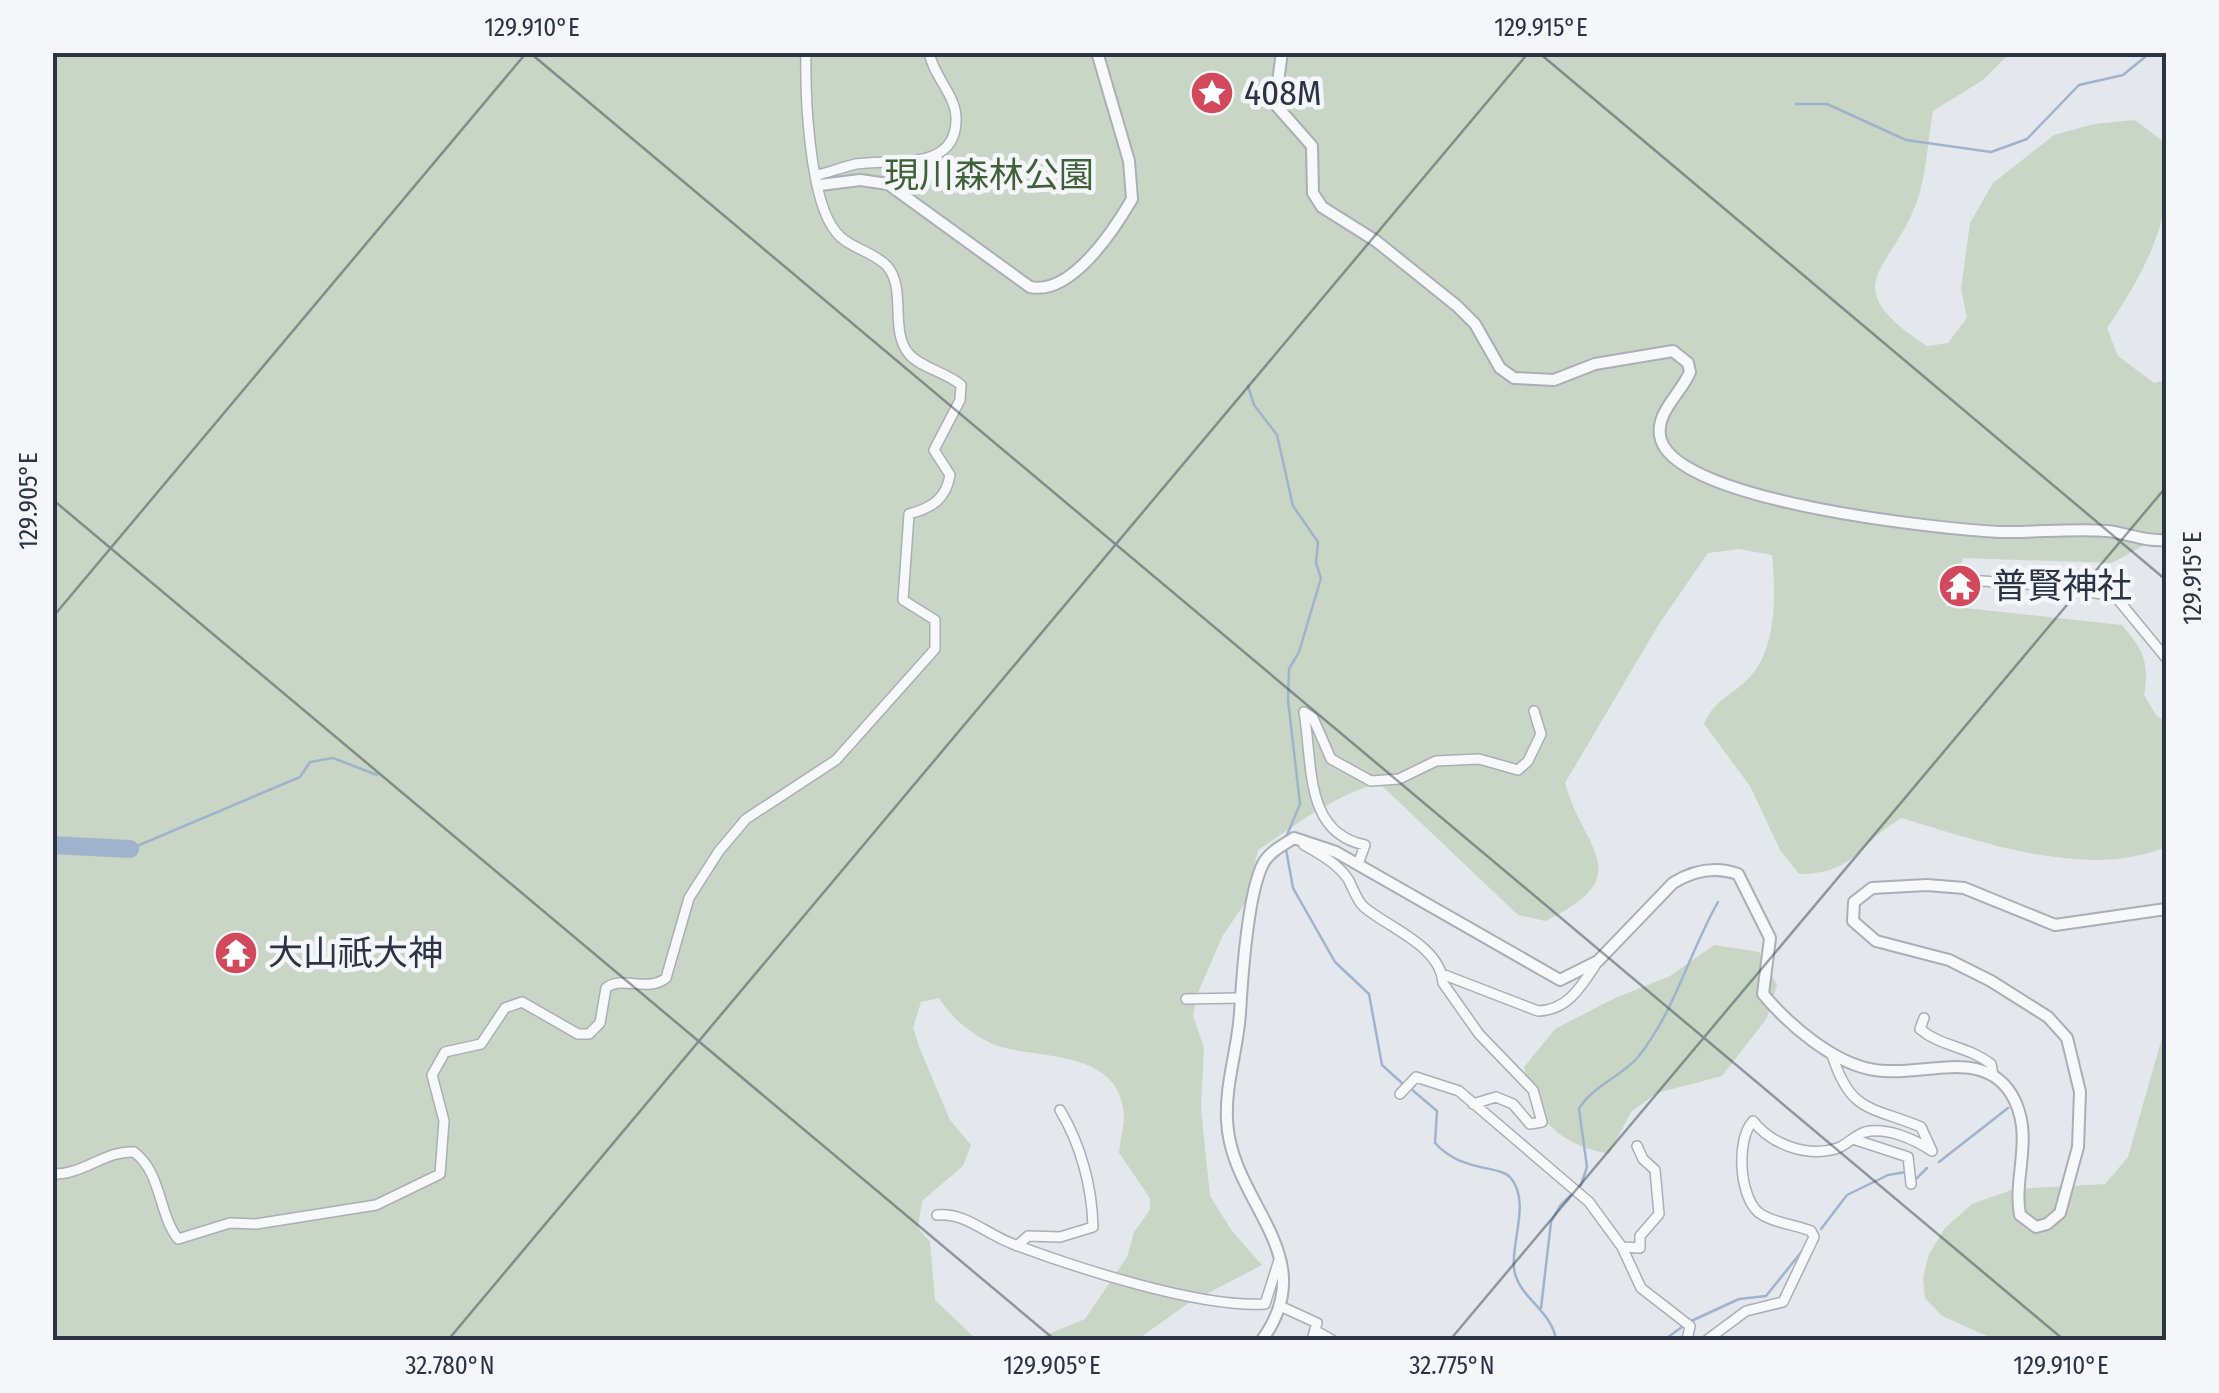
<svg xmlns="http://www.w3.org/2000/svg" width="2219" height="1393" viewBox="0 0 2219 1393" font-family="'Fira Sans Condensed','Noto Sans JP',sans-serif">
<rect width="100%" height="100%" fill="#e4e7ec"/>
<path fill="#c9d6c5" d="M52 53H2010L1983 80 1933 111C1928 138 1927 169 1919 195 1896 271 1829 282 1927 346L1948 343 1967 318 1961 289 1970 223 1993 183 2054 135 2094 124 2135 120 2164 142C2181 208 2143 275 2107 328L2118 356 2154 383 2166 380V533L2112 563 1963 558 1946 606 2122 625C2143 650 2150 662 2144 695L2156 715 2166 722V847C2086 880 1981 842 1902 818 1857 843 1857 874 1799 874L1780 850 1750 786 1704 724C1714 700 1730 697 1748 679 1777 651 1776 593 1772 555L1739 549 1708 553 1659 624 1565 783C1583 850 1640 875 1545 921L1518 915 1379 783C1333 796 1297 824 1258 850L1245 903 1223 935 1196 997 1193 1016 1204 1048 1201 1108 1210 1196 1232 1231 1262 1265 1187 1304 1137 1340H1034L1085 1319 1127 1257 1134 1232 1150 1210V1198L1119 1153C1120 1141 1124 1127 1124 1115 1119 1049 1042 1060 998 1046 974 1037 952 1019 939 998L921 1002 913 1028 920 1049 950 1120 971 1145 963 1166 922 1201 918 1228 930 1242 935 1300 977 1340H53Z
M1714 945 1759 952 1777 985 1767 1018 1722 1076 1657 1093 1631 1112 1609 1154C1556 1143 1535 1120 1524 1067L1555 1029 1615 998 1670 976Z
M2166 1024V1340H1996L1942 1316 1925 1298 1923 1278 1929 1254 1945 1228 1972 1204 2014 1189 2105 1184 2128 1157Z"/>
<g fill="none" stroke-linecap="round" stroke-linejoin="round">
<path stroke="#9fb4cc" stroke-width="2.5" d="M1796 104H1827L1906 140 1991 152 2027 139 2079 85 2123 75 2151 52
M1248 386 1254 405 1277 435 1293 506 1318 542 1316 563 1321 578 1299 652 1289 669 1288 700 1300 804 1287 835
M130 849 300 777 310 762 333 758 377 775
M1286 849 1293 888 1335 962 1369 994 1382 1065 1403 1084
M1410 1088 1437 1111 1435 1143C1461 1172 1498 1165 1510 1177 1531 1201 1511 1241 1514 1268 1517 1297 1552 1310 1556 1340
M1939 1162 2008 1108
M1917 1178 1927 1168
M1821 1229 1847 1195 1888 1175 1906 1172
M1541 1308 1551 1222 1560 1206 1581 1185 1587 1167 1579 1109C1591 1087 1621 1077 1638 1057 1675 1011 1689 953 1718 902
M1689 1322 1739 1299 1766 1296 1803 1250
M1664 1340 1682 1327"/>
<path stroke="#9fb4cc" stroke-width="18" d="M52 845 130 849"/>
<g stroke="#a9aeb7" stroke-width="12">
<path id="minor" d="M818 175C830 172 843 167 856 164 890 158 958 174 956 117 955 94 933 76 929 52
M1953 579 2043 585 2115 596 2166 658
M1304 712 1313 718 1331 759 1371 781 1399 779 1436 761 1479 759 1518 770 1528 761 1541 734 1534 711
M1304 712C1313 765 1304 833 1365 845L1358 864
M1304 845C1320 854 1338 864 1348 879 1353 888 1357 901 1364 907 1387 927 1441 946 1443 983L1479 1034 1533 1090 1542 1122 1530 1124 1513 1104 1496 1097 1473 1104
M1442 974 1538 1011C1569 1010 1582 985 1598 961
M1186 999 1239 998
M1924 1018 1920 1029C1941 1047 1968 1046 1991 1064L1993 1075
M1400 1094 1416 1077 1459 1091 1589 1202 1622 1247 1641 1288 1690 1326 1687 1340
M1853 1139 1908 1157 1911 1184
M52 1174C81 1176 106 1150 134 1152 162 1173 158 1213 178 1239L230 1223 256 1224 376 1205 440 1174 444 1121 432 1075 445 1052 481 1044 505 1008 522 1002 578 1034H589L600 1023 606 988C623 975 647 993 666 978L689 898 719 851 746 819 836 760 935 649V620L903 600 909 514C932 508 946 499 950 475L934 450 960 400 961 385C946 372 921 368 909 354 889 331 907 289 887 266 873 251 848 248 836 232 809 200 805 95 806 52
M937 1215C965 1212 986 1234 1013 1244 1077 1268 1199 1308 1265 1304L1279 1260
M1017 1246 1028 1236 1060 1237 1093 1227C1092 1187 1081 1145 1060 1110
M1622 1247 1640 1248V1236L1659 1214 1655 1170 1643 1159 1637 1146
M1280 1306 1317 1323 1312 1340
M1316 1331 1332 1340
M1707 1340 1746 1311 1783 1302 1814 1237 1811 1231C1794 1224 1772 1223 1758 1212 1739 1195 1736 1139 1753 1121 1772 1145 1808 1158 1838 1148 1848 1144 1855 1135 1865 1132 1887 1127 1914 1139 1932 1151L1921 1127C1871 1106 1851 1114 1832 1055"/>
</g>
<g stroke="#a9aeb7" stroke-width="14">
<path id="tertiary" d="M1282 52 1275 104 1312 146 1313 193 1322 207 1376 241 1457 306 1475 324 1500 368 1514 378 1554 380 1595 364 1673 351 1688 363 1690 372C1681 394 1653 414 1661 440 1681 502 1939 529 2000 532 2035 533 2071 528 2107 531 2127 533 2145 542 2166 540
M820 185 860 180 888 184 1030 287C1071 296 1114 230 1132 199L1129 161 1097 52
M1262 1340C1324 1255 1230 1203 1227 1120 1225 1084 1238 1048 1240 1013 1242 979 1248 890 1264 862 1271 851 1283 845 1294 838L1336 852 1560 980 1598 961 1673 883C1694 870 1715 866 1738 874L1770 938 1763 994C1789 1025 1834 1064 1875 1070 1923 1078 1988 1044 2015 1101 2033 1139 2013 1179 2020 1215L2036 1227 2047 1224 2060 1213 2078 1147 2080 1092 2067 1038 2048 1017 1991 981 1949 960 1876 941 1853 921 1854 902 1872 888 1927 885 1964 888 2055 925 2166 909"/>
</g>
<use href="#minor" stroke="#f7f8fa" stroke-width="9"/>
<use href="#tertiary" stroke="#f7f8fa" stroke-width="10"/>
</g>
<path fill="none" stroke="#2b3445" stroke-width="2.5" stroke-opacity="0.45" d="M529 52 2064 1340M1538 52 2166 580M52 499 1055 1340M52 618 527 52M448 1340 1529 52M1450 1340 2166 487"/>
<defs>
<g id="sight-disc" transform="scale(2.25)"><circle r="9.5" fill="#d1495b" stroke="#f4f6f9"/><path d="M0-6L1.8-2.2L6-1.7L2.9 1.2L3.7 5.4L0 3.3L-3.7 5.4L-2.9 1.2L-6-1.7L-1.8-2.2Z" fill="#fff"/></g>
<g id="temple-disc" transform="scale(2.25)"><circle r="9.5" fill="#d1495b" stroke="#f4f6f9"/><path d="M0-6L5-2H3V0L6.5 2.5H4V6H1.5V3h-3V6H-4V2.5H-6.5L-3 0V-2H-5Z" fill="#fff"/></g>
</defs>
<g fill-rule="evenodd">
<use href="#sight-disc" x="1212" y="93"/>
<use href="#temple-disc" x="1960" y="586"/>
<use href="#temple-disc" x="236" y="953"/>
</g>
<g text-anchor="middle" stroke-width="9" stroke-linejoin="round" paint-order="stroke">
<g font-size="35" fill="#2b3445" stroke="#f4f6f9" text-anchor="start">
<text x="1244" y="105">408M</text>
<text x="1992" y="598">普賢神社</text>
<text x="268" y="965">大山祇大神</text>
</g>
<g font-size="35" fill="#3f6138" stroke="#f4f6f9">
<text x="989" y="187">現川森林公園</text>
</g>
</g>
<rect width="2219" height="1393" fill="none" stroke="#f4f6f9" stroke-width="110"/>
<rect x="55" y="55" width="2109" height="1283" fill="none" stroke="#2b3445" stroke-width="4"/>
<g font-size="25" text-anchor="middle" fill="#2b3445">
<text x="532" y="36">129.910°E</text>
<text x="1541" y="36">129.915°E</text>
<text transform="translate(28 501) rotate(-90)" y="9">129.905°E</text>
<text transform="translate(2192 578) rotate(-90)" y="9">129.915°E</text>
<text x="450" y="1374">32.780°N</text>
<text x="1052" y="1374">129.905°E</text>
<text x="1452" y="1374">32.775°N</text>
<text x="2061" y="1374">129.910°E</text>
</g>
</svg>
